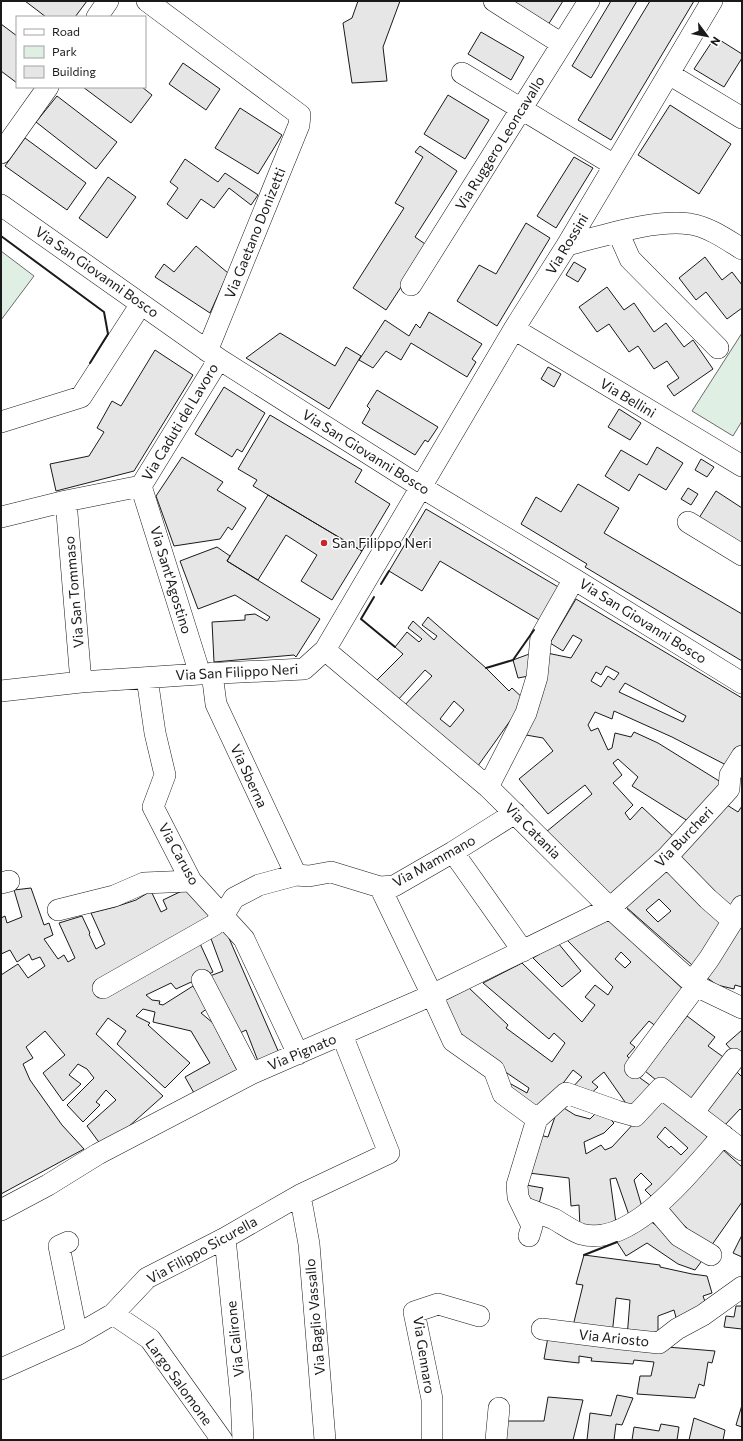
<svg xmlns="http://www.w3.org/2000/svg" width="743" height="1441" viewBox="0 0 743 1441" font-family="Commissioner,sans-serif">
<rect width="100%" height="100%" fill="#fff"/>
<path fill="#e0efe3" stroke="#6a6a6a" d="M1 251 34 276 1 320Z
M742 333V421L733 436 692 411Z"/>
<path fill="#e6e6e6" stroke="#1a1a1a" fill-rule="evenodd" d="M25 1H87L75 17H46Z
M358 1H400L383 47 387 81 352 83 343 23 352 18Z
M511 1H563L548 25Z
M611 1H637L591 78 572 66Z
M650 1H694L611 140 578 120Z
M1 24 17 36V83L1 71Z
M481 32 524 57 511 80 468 54Z
M715 37 742 54V58L724 87 694 69Z
M183 63 220 89 206 110 169 84Z
M83 87H142L152 95 131 123Z
M448 95 489 120 465 159 424 134Z
M57 96 117 142 96 169 36 122Z
M670 105 731 144 699 194 638 155Z
M240 108 282 135 258 174 215 148Z
M25 138 86 183 67 210 5 166Z
M420 146 457 171 415 237 428 246 386 310 353 288 404 208 395 203 423 157 415 152Z
M574 157 593 168 556 228 537 216Z
M185 159 218 182 225 173 258 195 251 205 229 188 214 208 201 199 187 219 167 204 178 188 170 182Z
M108 177 136 197 107 238 79 218Z
M526 223 550 238 497 326 457 301 479 265 496 274Z
M196 246 228 273 210 313 155 277 164 264 174 272Z
M705 257 722 280 732 272 742 285V308L727 319 706 292 696 300 679 278Z
M574 262 586 269 578 282 566 275Z
M607 287 624 310 634 303 654 332 666 323 684 347 693 340 713 369 674 396 667 386 679 378 667 361 654 369 638 346 629 352 609 324 597 332 579 307Z
M429 312 482 344 472 359 476 362 467 377 411 343 401 360 386 351 373 368 359 360 385 320 409 336 416 324 420 328Z
M280 333 335 366 346 347 361 356 329 409 246 358Z
M155 350 193 375 134 471 56 491 50 464 89 456 104 432 97 428 112 401 121 406Z
M548 367 561 374 554 387 541 379Z
M224 387 265 413 242 452 237 449 232 457 195 434Z
M377 390 438 427 428 442 425 440 415 455 362 423 370 409 367 406Z
M619 409 641 423 630 440 608 427Z
M270 415 362 470 355 482 390 504 362 551 253 486 257 480 238 469Z
M657 447 683 463 666 490 639 474 629 491 605 476 621 450 647 465Z
M182 457 223 482 217 490 246 508 232 530 228 527 220 539 174 546 156 496Z
M701 459 714 467 707 477 695 470Z
M578 484 619 508 604 533 742 614V661L585 567 587 564 521 524 536 497 561 512Z
M688 488 698 494 691 505 681 499Z
M716 491 742 508V545L699 518Z
M268 495 362 551 332 600 301 581 317 555 286 535 258 580 227 561Z
M426 509 560 588 541 621 440 561 422 591 389 571Z
M217 547 230 556 227 561 320 619 296 657 294 655 214 662 212 622 245 620V615L255 614 267 621 270 617 235 595 198 609 180 561Z
M576 599 742 698V745L728 766 672 737 614 711 612 719 595 712 588 725 591 731 598 728 608 750 612 748 615 733 631 737 634 732 658 743 724 784 691 823 632 786 638 777 618 759 613 763 622 775 613 783 633 805 625 813 630 820 642 807 674 837 614 898 546 832 592 794 585 785 548 814 519 779 553 751 543 738 526 735 547 653 571 658 582 640 573 635 563 651 550 643ZM606 666 619 673 614 680 608 676 601 687 591 681 596 672 601 675ZM625 683 686 716 683 722 619 692Z
M428 617 486 668 509 691 512 688 525 700 475 770 403 707 432 676 425 670 397 701 375 682 403 654 395 647 407 632 419 642 422 639 408 628 413 621 434 640 437 636 422 625ZM454 701 464 710 450 727 440 719Z
M532 653 534 675 518 678 513 660Z
M727 805 738 812 742 806V898L732 911 676 858Z
M668 866 724 922 712 934 715 937 692 965 626 907ZM659 899 671 911 658 922 646 910Z
M31 888 44 925 49 923 53 935 44 939 58 959 64 955 68 962 75 958 59 923 82 916 90 933 89 934 96 949 105 944 91 913 115 907 136 900 151 891 161 912 167 909 163 900 186 889 211 917 197 937 213 972 176 989 171 983 146 995 152 1000 160 1001 159 1004 163 1005 193 986 208 1008 201 1013 213 1023 238 1072 194 1093 185 1077 210 1063 191 1031 153 1022 155 1012 143 1009 136 1016 150 1023 148 1025 190 1063 165 1088 117 1044 126 1031 108 1018 96 1034 163 1096 127 1128 101 1145 87 1126 116 1100 106 1090 96 1102 100 1105 83 1122 67 1105 94 1078 87 1069 78 1064 69 1075 81 1084 63 1101 43 1073 65 1055 45 1031 26 1047 33 1058 23 1064 30 1080 62 1125 84 1149 1 1194V975L18 964 28 978 45 966 40 957 32 960 29 954 17 962 10 950 1 954V918L5 916 7 923 22 917 14 890Z
M606 917 686 992 657 1027 649 1021 630 1043 635 1047 627 1056 635 1063 629 1070 654 1088 636 1112 625 1102 604 1072 592 1082 598 1087 586 1098 571 1089 582 1077 573 1070 549 1102 541 1109 505 1090 511 1084 527 1093 529 1088 467 1046 440 1003 469 988 508 1025 506 1028 552 1062 565 1043 554 1033 549 1039 483 983 522 963 582 1022 595 1005 585 997 595 985 608 995 613 987 567 940ZM621 952 631 962 625 968 615 959Z
M742 918V987L735 985 734 989 717 985 706 977Z
M225 929 279 1053 258 1061 246 1030 234 1036 210 976 223 971 210 936Z
M558 943 581 971 562 987 533 958Z
M687 1016 715 1037 708 1046 726 1059 689 1107 645 1071Z
M742 1030V1062L726 1044Z
M734 1069 742 1077V1111L740 1109 724 1126 704 1109Z
M659 1096 711 1140 652 1197 645 1190 652 1184 641 1173 634 1180 642 1207 630 1218 616 1178 610 1179 616 1223 580 1228 579 1205 571 1206 569 1178 529 1173 539 1135 548 1137 559 1105 575 1115 590 1119 600 1109 614 1123 604 1133 584 1142 586 1154 601 1145 605 1150 612 1147ZM665 1127 688 1148 681 1155 671 1146 669 1148 657 1137Z
M721 1148 742 1167V1202L709 1249 684 1233 687 1228 676 1219 664 1205Z
M526 1185 543 1188 539 1204 523 1200Z
M647 1219 704 1258 695 1270 678 1264 647 1243 626 1256 617 1242 636 1233Z
M742 1235V1257L733 1253Z
M584 1255 660 1265V1267L692 1274 707 1276 712 1293 703 1296 707 1307 677 1321 674 1310 658 1316V1337L627 1338 630 1300 616 1298 612 1335 572 1330 583 1285 576 1284Z
M736 1306H742V1329L724 1327 726 1316 734 1317Z
M548 1337 715 1351 712 1363 708 1362 704 1386 699 1384 695 1398 637 1394 640 1376H651L654 1362 634 1360 633 1364 591 1361 592 1358 579 1356V1363L544 1359Z
M617 1395 633 1398 622 1425 616 1424 614 1440H587L590 1413 611 1416Z
M548 1397 583 1400 573 1440H501L503 1421H544Z
M742 1405V1427L736 1425Z
M694 1418 725 1430 723 1440H689Z
M661 1424 679 1427 677 1440H632L634 1427 659 1431Z"/>
<g fill="none" stroke-linecap="round" stroke-linejoin="round">
<g stroke="#1a1a1a" stroke-width="22">
<path id="minor" d="M147 1 300 115 299 125 207 351
M494 1 562 44
M97 17 108 1
M462 73 614 165
M669 74 742 118
M1 153 48 87
M1 205 219 359 421 487 574 579 742 683
M618 232 630 259 718 348
M567 245C603 236 653 219 690 224 709 227 726 239 742 249
M411 285 589 1
M514 329 742 466
M1 422 81 397 141 304
M141 486 200 674
M66 501 81 682
M1 517 66 501 141 486 219 359
M688 522 742 555
M325 650 488 787 610 908 696 986 742 1008
M212 673 216 704 296 875
M147 678 155 733 165 775 153 807 191 881 244 939 298 1054
M1 691 81 682 200 674 304 669 325 650 514 329 567 245 712 1
M488 787 526 713 537 677 541 637 574 579
M453 852 523 951
M667 857 708 899 732 920
M1 883 9 881
M380 887 432 995 453 1041 494 1070 503 1094 537 1119 517 1185 518 1197 532 1226 529 1236
M58 910 114 896 144 883 191 881
M202 980 251 1074
M692 982 709 959 742 906
M103 988 214 925 223 916 234 898 259 885 296 875 309 876 331 872 380 887 394 886 453 852 515 813
M635 1068 696 986
M693 1113 734 1059
M537 1119 566 1093 617 1111 635 1116 661 1088 742 1150
M300 1195 309 1244 325 1440
M523 1207C533 1211 544 1215 554 1219 563 1224 572 1231 581 1234 632 1249 693 1168 723 1135
M655 1208 679 1236 711 1255
M1 1210 48 1185 98 1154 251 1074 432 995 610 908 667 857 729 789 730 775 742 756
M225 1238 241 1398 243 1440
M68 1242 59 1246 77 1335
M113 1314 150 1339 222 1440
M542 1329 621 1339 659 1343 677 1329 703 1315 742 1287
M1 1369 77 1335 113 1314 147 1278 225 1238 300 1195 389 1153 342 1035
M432 1440V1399L414 1312 438 1304 479 1316
M496 1440 499 1408"/>
</g>
<use href="#minor" stroke="#fff" stroke-width="21"/>
<path stroke="#1a1a1a" stroke-width="2" d="M1 236 104 312 108 334 90 363
M381 584 389 571
M374 597 361 619 395 647
M486 668 513 660 534 630
M584 1255 617 1242"/>
</g>
<circle fill="#c62828" stroke="#fff" stroke-width="1.5" cx="324" cy="543" r="4"/>
<g text-anchor="middle" stroke-width="3" stroke-linejoin="round" paint-order="stroke">
<g font-size="14" fill="#1a1a1a" stroke="#fff">
<text transform="translate(500 143) rotate(-58)" y="5">Via Ruggero Leoncavallo</text>
<text transform="translate(255 233) rotate(-68)" y="5">Via Gaetano Donizetti</text>
<text transform="translate(567 244) rotate(-59)" y="5">Via Rossini</text>
<text transform="translate(97 272) rotate(35)" y="5">Via San Giovanni Bosco</text>
<text transform="translate(628 398) rotate(31)" y="5">Via Bellini</text>
<text transform="translate(180 422) rotate(-59)" y="5">Via Caduti del Lavoro</text>
<text transform="translate(366 452) rotate(32)" y="5">Via San Giovanni Bosco</text>
<text transform="translate(171 580) rotate(73)" y="5">Via Sant'Agostino</text>
<text transform="translate(74 592) rotate(-95)" y="5">Via San Tommaso</text>
<text transform="translate(643 621) rotate(32)" y="5">Via San Giovanni Bosco</text>
<text transform="translate(237 672) rotate(-3)" y="5">Via San Filippo Neri</text>
<text transform="translate(249 776) rotate(65)" y="5">Via Sberna</text>
<text transform="translate(533 831) rotate(45)" y="5">Via Catania</text>
<text transform="translate(684 837) rotate(-46)" y="5">Via Burcheri</text>
<text transform="translate(179 854) rotate(61)" y="5">Via Caruso</text>
<text transform="translate(434 861) rotate(-29)" y="5">Via Mammano</text>
<text transform="translate(302 1052) rotate(-23)" y="5">Via Pignato</text>
<text transform="translate(202 1250) rotate(-29)" y="5">Via Filippo Sicurella</text>
<text transform="translate(315 1317) rotate(-95)" y="5">Via Baglio Vassallo</text>
<text transform="translate(614 1338) rotate(6)" y="5">Via Ariosto</text>
<text transform="translate(235 1339) rotate(-96)" y="5">Via Calirone</text>
<text transform="translate(424 1355) rotate(81)" y="5">Via Gennaro</text>
<text transform="translate(179 1382) rotate(54)" y="5">Largo Salomone</text>
</g>
<g font-size="14" fill="#1a1a1a" stroke="#fff" text-anchor="start">
<text x="332" y="548">San Filippo Neri</text>
</g>
</g>
<rect width="743" height="1441" fill="none" stroke="#1a1a1a" stroke-width="4"/>
<rect x="16" y="16" width="130" height="72" fill="#ffffff" stroke="#a3a3a3"/>
<rect x="24" y="29" width="20" height="6" fill="#ffffff" stroke="#a3a3a3"/>
<text x="52" y="36" font-size="12" fill="#1a1a1a">Road</text>
<rect x="24" y="46" width="20" height="12" fill="#e0efe3" stroke="#a3a3a3"/>
<text x="52" y="56" font-size="12" fill="#1a1a1a">Park</text>
<rect x="24" y="66" width="20" height="12" fill="#e6e6e6" stroke="#a3a3a3"/>
<text x="52" y="76" font-size="12" fill="#1a1a1a">Building</text>
<g transform="translate(707 36) rotate(122)" stroke="#ffffff" stroke-width="3" paint-order="stroke">
<path d="M0-3L7 15L0 10L-7 15Z" fill="#1a1a1a"/>
<text y="-6" font-size="11" font-weight="bold" text-anchor="middle" fill="#1a1a1a">N</text>
</g>
</svg>
